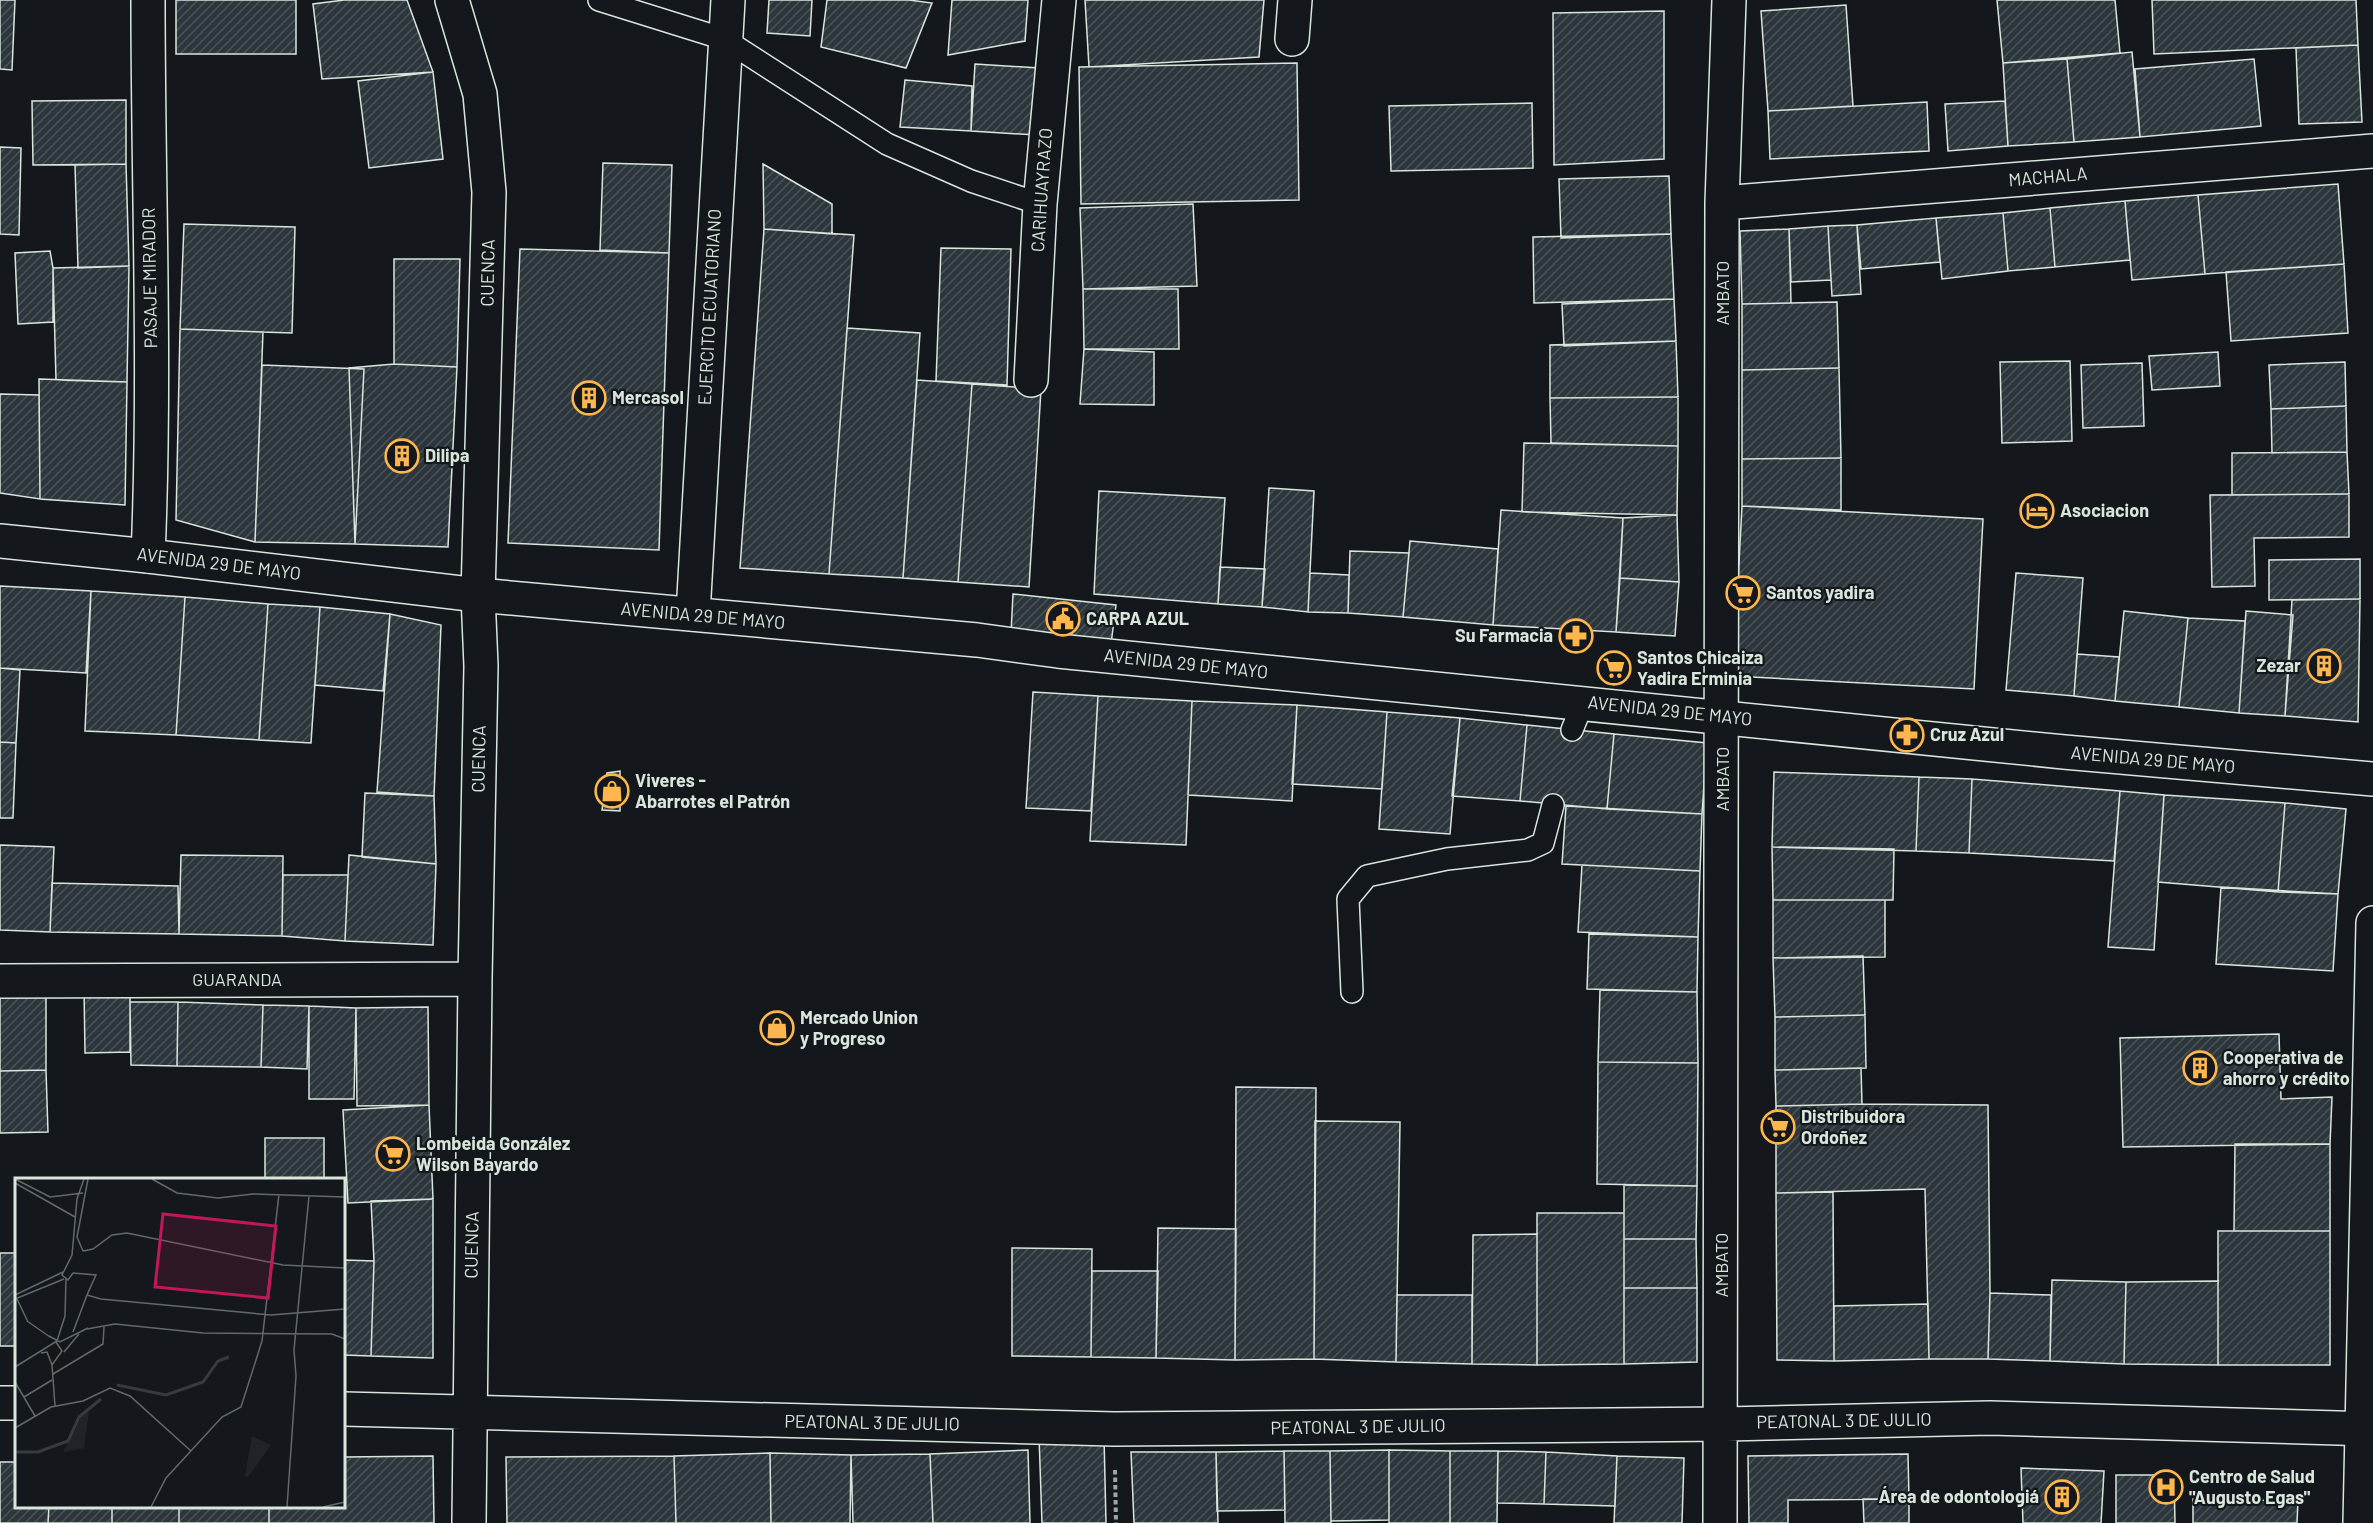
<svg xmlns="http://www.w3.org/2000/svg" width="2373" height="1523" viewBox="0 0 2373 1523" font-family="Barlow,sans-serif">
<defs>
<pattern id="building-hatch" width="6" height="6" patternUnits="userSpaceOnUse" patternTransform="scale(1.5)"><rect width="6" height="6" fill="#2c363c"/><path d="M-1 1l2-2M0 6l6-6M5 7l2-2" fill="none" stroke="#4a5358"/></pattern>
</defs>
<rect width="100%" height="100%" fill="#14181c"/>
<path fill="url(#building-hatch)" stroke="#d8e6dc" stroke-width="1.5" d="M0 0H15L12 70 0 69Z
M176 0H296V54H176Z
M344 0H407L433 72 322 79 313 4Z
M769 0H812L810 36 767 33Z
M827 0H909L932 3 906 68 821 47Z
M952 0H1028L1025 41 948 55Z
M1085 0H1264L1259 57 1089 67Z
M1997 0H2115L2120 53 2003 63Z
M2152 0H2356L2358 45 2154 54Z
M1846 5 1853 106 1768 111 1761 11Z
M1664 11V159L1554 165 1553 13Z
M2358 45 2362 122 2299 124 2296 48Z
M2132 52 2140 137 2074 142 2067 59Z
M2067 59 2074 142 2008 146 2003 63Z
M2254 59 2261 126 2140 137 2135 69Z
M1297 63 1299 200 1081 204 1079 67Z
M975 64 1039 68 1036 135 971 131Z
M433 72 443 159 369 168 358 81Z
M905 80 972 86 971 131 900 127Z
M126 100V164L33 165 32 101Z
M2005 101 2008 146 1948 151 1945 104Z
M1927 102 1929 151 1770 159 1768 111Z
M1532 103 1533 168 1391 171 1389 106Z
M0 147 21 148 19 235 0 234Z
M603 163 672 165 669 253 600 250Z
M126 164 129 266 78 268 75 165Z
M763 164 832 204V234L764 229Z
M1669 176 1671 234 1561 238 1559 179Z
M2338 184 2344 264 2205 274 2198 195Z
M2198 195 2205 274 2132 280 2125 201Z
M2125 201 2130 260 2055 267 2050 208Z
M1193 204 1197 286 1083 289 1080 208Z
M2050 208 2055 267 2008 271 2003 213Z
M2003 213 2008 271 1942 279 1936 218Z
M1936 218 1940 262 1861 269 1857 225Z
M184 224 295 227 292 333 180 329Z
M1857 225 1861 294 1832 296 1828 226Z
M1828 226 1831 280 1791 282 1789 229Z
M764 229 854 235 829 574 740 568Z
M1789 229 1791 303 1742 304 1740 231Z
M1671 234 1674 299 1534 303 1533 237Z
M941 248 1011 249 1007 385 936 381Z
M520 249 669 253 659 550 508 543Z
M50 251 53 268V322L18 324 15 253Z
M394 259H460L457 367 394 364Z
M2344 264 2348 333 2231 341 2226 272Z
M129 266 127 382 56 380 53 268Z
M1083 289H1178L1179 349H1084Z
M1674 299 1676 341 1564 346 1562 304Z
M1837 302 1839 368 1742 370V304Z
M847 328 920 333 903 578 829 574Z
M180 329 263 332 255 542 176 520Z
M1676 341 1678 397 1550 398V345Z
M1084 349 1154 352V405L1080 404Z
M2218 352 2220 386 2152 390 2149 356Z
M2070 361 2072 441 2002 443 2000 362Z
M2345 362 2346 406 2271 409 2269 365Z
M2142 363 2144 426 2083 428 2081 365Z
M394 364 457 367 448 547 355 544 349 368Z
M262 365 364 369 355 544 255 542Z
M1839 368 1841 458 1742 459V370Z
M39 379 127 382 125 505 40 499Z
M917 380 972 384 958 582 903 578Z
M972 384 1041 389 1029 587 958 582Z
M0 394 39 395 40 499 0 493Z
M1678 397V446L1551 443 1550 398Z
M2346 406 2347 452 2272 453 2271 409Z
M1524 443 1678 446 1677 515 1522 512Z
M2347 452 2349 494 2232 495V453Z
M1841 458V510L1742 506V459Z
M1269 488 1314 491 1308 612 1262 607Z
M1099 491 1225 498 1218 604 1094 594Z
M2349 494V537L2254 538 2255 586 2212 587 2210 495Z
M1742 506 1983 519 1974 689 1733 676Z
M1501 510 1623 518 1616 632 1493 625Z
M1677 515 1679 582 1620 578 1623 518Z
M1410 541 1498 549 1493 625 1403 617Z
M1350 551 1409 553 1403 617 1348 613Z
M2360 559V599L2269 600V560Z
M1220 567 1265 569 1262 607 1218 604Z
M1310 573 1349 575 1348 613 1308 612Z
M2016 573 2083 578 2074 696 2006 690Z
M1620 578 1679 582 1675 636 1616 632Z
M0 586 91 591 86 673 0 668Z
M91 591 185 597 176 735 85 731Z
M1013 594 1116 605 1111 644 1011 633Z
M185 597 268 604 259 740 176 735Z
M2360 599 2358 722 2285 716 2292 600Z
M268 604 320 607 311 743 259 740Z
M320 607 390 614 383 691 315 685Z
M2124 611 2188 618 2179 707 2115 701Z
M2246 611 2293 615 2285 716 2239 713Z
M390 614 441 625 434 796 377 792Z
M2188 618 2245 621 2239 713 2179 707Z
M2077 654 2119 657 2115 701 2074 696Z
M0 668 20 670 16 743 0 742Z
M1033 692 1098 696 1091 811 1026 808Z
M1098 696 1192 701 1186 845 1090 841Z
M1192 701 1297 705 1292 801 1188 795Z
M1297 705 1387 712 1382 789 1292 784Z
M1387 712 1460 718 1450 834 1379 829Z
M1460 718 1527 725 1520 801 1452 796Z
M1527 725 1614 734 1607 809 1520 801Z
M1614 734 1707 743 1702 814 1607 809Z
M0 742 16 743 13 818H0Z
M620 771V811L602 810 607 773Z
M1774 772 1919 777 1916 851 1772 847Z
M1919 777 1972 779 1969 853 1916 851Z
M1972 779 2120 791 2114 861 1969 853Z
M2120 791 2164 795 2154 950 2108 947Z
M365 793 434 796 436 864 362 857Z
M2164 795 2285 803 2278 892 2158 882Z
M2285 803 2346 809 2338 894 2278 892Z
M1566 806 1702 814 1700 871 1562 864Z
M0 845 54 847 50 932 0 930Z
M1772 847 1894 849 1893 900H1773Z
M181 855 283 856 282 936 179 934Z
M349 855 436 864 433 945 345 941Z
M1582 865 1700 871 1698 937 1578 932Z
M283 875H348L345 941 282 936Z
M52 883 178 886 179 934 50 932Z
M2221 887 2338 894 2333 971 2216 964Z
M1773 900H1885V957L1773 958Z
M1589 934 1698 937 1697 992 1587 989Z
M1863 956 1865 1015 1775 1017 1773 958Z
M84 989H130V1052L85 1053Z
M1600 990 1697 992 1698 1063 1598 1062Z
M46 991V1070L0 1071V992Z
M130 1002H178L177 1066 131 1065Z
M178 1002 263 1005 261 1067 177 1066Z
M263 1005 309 1006 307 1069 261 1067Z
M309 1006 356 1008 354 1099H309Z
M428 1007 429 1105 357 1106 356 1008Z
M1865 1015 1866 1068 1775 1070V1017Z
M2279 1034 2281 1099 2332 1097 2330 1144 2123 1147 2120 1038Z
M1598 1062 1698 1063 1697 1186 1597 1184Z
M1861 1068 1862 1104 1776 1106 1775 1070Z
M46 1070 48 1132 0 1133V1071Z
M1236 1087 1316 1088 1314 1359 1235 1360Z
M1862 1104 1988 1105 1990 1293 1988 1359H1929L1925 1189 1776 1193V1106Z
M429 1105 433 1199 348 1203 343 1110Z
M1315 1121 1400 1122 1396 1362 1314 1359Z
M265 1138H324V1180H265Z
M2235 1144H2330V1231H2234Z
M1624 1185 1697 1186 1696 1239H1624Z
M1833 1192 1834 1361 1777 1360 1776 1193Z
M433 1199V1358L371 1356 374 1261 371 1201Z
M1537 1213H1624V1364L1537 1365Z
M1158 1228 1236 1229 1235 1360 1156 1358Z
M2218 1231H2330V1365H2218Z
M1537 1234V1365L1472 1364 1473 1235Z
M1624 1239H1696L1697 1288H1624Z
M1012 1248 1092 1249 1091 1357 1012 1356Z
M0 1253H16V1346H0Z
M344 1260 374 1261 371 1356 344 1355Z
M1092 1271H1158L1156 1358 1091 1357Z
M2052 1280 2126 1282 2124 1364 2050 1361Z
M2218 1281V1365L2124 1364 2126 1282Z
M1624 1288H1697V1362L1624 1364Z
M1990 1293 2051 1295 2050 1361 1988 1359Z
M1397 1295H1472V1364L1396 1362Z
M1928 1304 1929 1359 1834 1361V1306Z
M1039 1436 1104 1437 1106 1523H1042Z
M1028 1450 1030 1523H933L930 1454Z
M1389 1450 1450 1451V1523H1389Z
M1389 1450V1520L1331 1521 1330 1451Z
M1284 1451H1330L1331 1523H1285Z
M1284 1451 1285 1510 1217 1511 1216 1452Z
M1450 1451H1498L1497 1523H1450Z
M1498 1451 1546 1452 1544 1504 1497 1503Z
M1131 1452H1216L1218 1523H1134Z
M1546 1452 1617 1456 1615 1506 1544 1504Z
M770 1453 771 1523H676L674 1456Z
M770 1453 851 1455 850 1523H771Z
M930 1454 933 1523H853L851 1455Z
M1908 1454 1909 1499 1788 1500V1523H1749L1748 1456Z
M433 1456 434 1523H269V1506H344V1457Z
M674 1456 676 1523H507L506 1457Z
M1617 1456 1684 1458 1682 1523H1614Z
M0 1462H16V1506H49L48 1523H0Z
M2021 1468 2104 1471 2101 1523H2023Z
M2116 1475H2174L2175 1523H2116Z
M1863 1499H1909V1523H1864Z
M2193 1499 2298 1501 2297 1523H2193Z
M49 1506H112V1523H48Z
M112 1506H179V1523H112Z
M179 1506H269V1523H179Z"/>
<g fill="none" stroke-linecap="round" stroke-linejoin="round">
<g stroke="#d8e6dc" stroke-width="24">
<path id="lane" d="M599 0 724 39 887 144 971 181 1040 204
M1572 730 1583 703
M1352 992 1348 899 1367 876 1447 859 1528 850 1543 843 1553 805"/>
</g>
<g stroke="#d8e6dc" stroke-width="36">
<path id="street" d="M148 0C148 185 156 371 148 556
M452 0 480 94 489 192 478 595 481 666 475 979 469 1523
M1292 39 1295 0
M1722 203 2373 151
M1031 380 1040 204 1059 0
M693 614 728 0
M0 981 475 979
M0 1403H16
M344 1409 1114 1429 1726 1424 1990 1418 2373 1429
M1720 1523 1722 203 1729 0"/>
</g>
<g stroke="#d8e6dc" stroke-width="36">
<path id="secondary" d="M2360 1523 2373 923"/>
</g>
<g stroke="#d8e6dc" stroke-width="36">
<path id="primary" d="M0 541 148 556 478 595 977 640 1058 651 2064 752 2373 779"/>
</g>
<path stroke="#9da8a2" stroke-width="4" stroke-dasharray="4.5 3" stroke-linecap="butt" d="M1115 1470 1116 1523"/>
<use href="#lane" stroke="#14181c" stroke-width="21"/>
<use href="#street" stroke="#14181c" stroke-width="33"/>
<use href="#secondary" stroke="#14181c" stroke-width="33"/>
<use href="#primary" stroke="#14181c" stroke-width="33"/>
</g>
<defs>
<g id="building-ring" transform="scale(1.725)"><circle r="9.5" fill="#14181c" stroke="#ffb74d" stroke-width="1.5"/><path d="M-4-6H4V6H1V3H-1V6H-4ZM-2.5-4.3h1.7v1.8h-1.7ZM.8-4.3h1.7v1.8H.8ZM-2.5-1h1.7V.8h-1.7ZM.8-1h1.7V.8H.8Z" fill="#ffb74d"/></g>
<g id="hotel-ring" transform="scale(1.725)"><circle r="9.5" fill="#14181c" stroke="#ffb74d" stroke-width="1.5"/><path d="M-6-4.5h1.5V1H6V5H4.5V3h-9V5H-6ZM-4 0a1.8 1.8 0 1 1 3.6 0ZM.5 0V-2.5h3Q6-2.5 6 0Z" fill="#ffb74d"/></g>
<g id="supermarket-ring" transform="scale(1.725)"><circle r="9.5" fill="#14181c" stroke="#ffb74d" stroke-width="1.5"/><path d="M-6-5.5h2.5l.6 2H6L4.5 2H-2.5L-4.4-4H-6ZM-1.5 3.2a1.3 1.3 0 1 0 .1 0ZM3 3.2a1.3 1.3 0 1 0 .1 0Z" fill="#ffb74d"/></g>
<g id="civic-ring" transform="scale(1.725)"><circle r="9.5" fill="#14181c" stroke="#ffb74d" stroke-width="1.5"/><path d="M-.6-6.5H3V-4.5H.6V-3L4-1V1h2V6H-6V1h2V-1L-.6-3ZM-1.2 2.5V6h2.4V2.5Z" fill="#ffb74d"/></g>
<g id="pharmacy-ring" transform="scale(1.725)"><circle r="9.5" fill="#14181c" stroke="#ffb74d" stroke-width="1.5"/><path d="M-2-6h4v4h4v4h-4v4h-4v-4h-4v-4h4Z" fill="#ffb74d"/></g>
<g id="shop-ring" transform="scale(1.725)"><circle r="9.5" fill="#14181c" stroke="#ffb74d" stroke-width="1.5"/><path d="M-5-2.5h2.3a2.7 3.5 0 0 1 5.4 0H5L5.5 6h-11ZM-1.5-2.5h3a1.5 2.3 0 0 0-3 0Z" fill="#ffb74d"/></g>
<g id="hospital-ring" transform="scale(1.725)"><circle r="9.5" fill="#14181c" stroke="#ffb74d" stroke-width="1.5"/><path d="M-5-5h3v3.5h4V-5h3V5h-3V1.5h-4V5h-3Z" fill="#ffb74d"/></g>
</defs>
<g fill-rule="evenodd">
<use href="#building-ring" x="589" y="398"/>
<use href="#building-ring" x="402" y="456"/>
<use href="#hotel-ring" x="2037" y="511"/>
<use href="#supermarket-ring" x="1743" y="593"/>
<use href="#civic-ring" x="1063" y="619"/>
<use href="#pharmacy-ring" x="1576" y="636"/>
<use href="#building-ring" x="2324" y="666"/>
<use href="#supermarket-ring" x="1614" y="668"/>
<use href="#pharmacy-ring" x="1907" y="735"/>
<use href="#shop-ring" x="612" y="791"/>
<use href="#shop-ring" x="777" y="1028"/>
<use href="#building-ring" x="2200" y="1068"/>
<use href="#supermarket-ring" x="1778" y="1127"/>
<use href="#supermarket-ring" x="393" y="1154"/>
<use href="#hospital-ring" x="2166" y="1487"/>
<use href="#building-ring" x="2062" y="1497"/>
</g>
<g text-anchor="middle" stroke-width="4.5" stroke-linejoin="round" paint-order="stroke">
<g font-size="18" fill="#d8e6dc" stroke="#14181c">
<text transform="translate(2048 177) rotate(-5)" y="6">MACHALA</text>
<text transform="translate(1042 190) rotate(-86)" y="6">CARIHUAYRAZO</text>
<text transform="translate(488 273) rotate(-89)" y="6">CUENCA</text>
<text transform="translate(150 278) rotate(-91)" y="6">PASAJE MIRADOR</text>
<text transform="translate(1723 293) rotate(-90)" y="6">AMBATO</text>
<text transform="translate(710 307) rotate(-87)" y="6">EJERCITO ECUATORIANO</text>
<text transform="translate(219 564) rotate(7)" y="6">AVENIDA 29 DE MAYO</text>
<text transform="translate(703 616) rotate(5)" y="6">AVENIDA 29 DE MAYO</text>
<text transform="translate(1186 664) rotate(6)" y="6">AVENIDA 29 DE MAYO</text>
<text transform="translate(1670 711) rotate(6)" y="6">AVENIDA 29 DE MAYO</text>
<text transform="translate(479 759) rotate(-89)" y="6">CUENCA</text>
<text transform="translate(2153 760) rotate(5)" y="6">AVENIDA 29 DE MAYO</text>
<text transform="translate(1723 779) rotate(-90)" y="6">AMBATO</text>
<text x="237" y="986">GUARANDA</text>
<text transform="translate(472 1245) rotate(-89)" y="6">CUENCA</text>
<text transform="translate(1722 1265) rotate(-90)" y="6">AMBATO</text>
<text transform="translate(1844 1421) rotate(-1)" y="6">PEATONAL 3 DE JULIO</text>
<text transform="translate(872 1423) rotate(1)" y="6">PEATONAL 3 DE JULIO</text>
<text transform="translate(1358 1427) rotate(-1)" y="6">PEATONAL 3 DE JULIO</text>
</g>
<g font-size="18" font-weight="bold" fill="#d8e6dc" stroke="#14181c" text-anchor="start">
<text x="612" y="404">Mercasol</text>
<text x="425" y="462">Dilipa</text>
<text x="2060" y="517">Asociacion</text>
<text x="1766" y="599">Santos yadira</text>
<text x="1086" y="625">CARPA AZUL</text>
<text x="1553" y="642" text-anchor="end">Su Farmacia</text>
<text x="1637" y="664">Santos Chicaiza<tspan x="1637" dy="21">Yadira Erminia</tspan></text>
<text x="2301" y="672" text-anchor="end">Zezar</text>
<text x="1930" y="741">Cruz Azul</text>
<text x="635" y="787">Viveres -<tspan x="635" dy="21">Abarrotes el Patrón</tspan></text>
<text x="800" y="1024">Mercado Union<tspan x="800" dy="21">y Progreso</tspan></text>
<text x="2223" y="1064">Cooperativa de<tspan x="2223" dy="21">ahorro y crédito</tspan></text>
<text x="1801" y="1123">Distribuidora<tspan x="1801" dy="21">Ordoñez</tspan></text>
<text x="416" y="1150">Lombeida González<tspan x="416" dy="21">Wilson Bayardo</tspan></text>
<text x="2189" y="1483">Centro de Salud<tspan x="2189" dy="21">"Augusto Egas"</tspan></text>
<text x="2039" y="1503" text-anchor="end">Área de odontologiá</text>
</g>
</g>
<g transform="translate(15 1178)">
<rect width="330" height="330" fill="#14181c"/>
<path d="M74 233 69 270 48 274 66 239ZM237 258 256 267 233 299 230 298Z" fill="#202428"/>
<path fill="none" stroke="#363b3e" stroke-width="3" d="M102 207 151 217 188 204 203 183 214 179M0 274H23L53 263 64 239 86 221"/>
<path fill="none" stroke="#626a69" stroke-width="1.5" d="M0 1 35 19 68 15M137 1 162 15 203 20 238 16 330 19M0 5 60 39M68 73 78 71 97 57 112 55 268 87 330 90M68 73 62 59 73 1M58 95 81 97 72 117 86 121 256 137 330 131M58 95 53 102 47 97 57 77 62 21 69 1M0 117 48 94M0 121 49 101M2 121 13 144M12 143 35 159M100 146 188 155 317 156 330 161M72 151 100 146M58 154 72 117M34 158 45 164 73 150M49 174 64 156M26 175 32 174 37 187 40 228M37 187 47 173 41 164M0 189 42 163 50 138 51 101M38 196 88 166 89 149M0 204 20 238M9 219 37 202M0 250 36 229 68 223 95 210 115 218 176 273M136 329 151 300 207 239 226 229 247 163 264 16M272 329 281 198 279 172 294 18M308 329 330 324"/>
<path fill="#c2185b" fill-opacity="0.15" stroke="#c2185b" stroke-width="3" d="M148 36 261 48 253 120 140 109Z"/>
<rect width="330" height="330" fill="none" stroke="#d8e6dc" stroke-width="3"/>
</g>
</svg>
